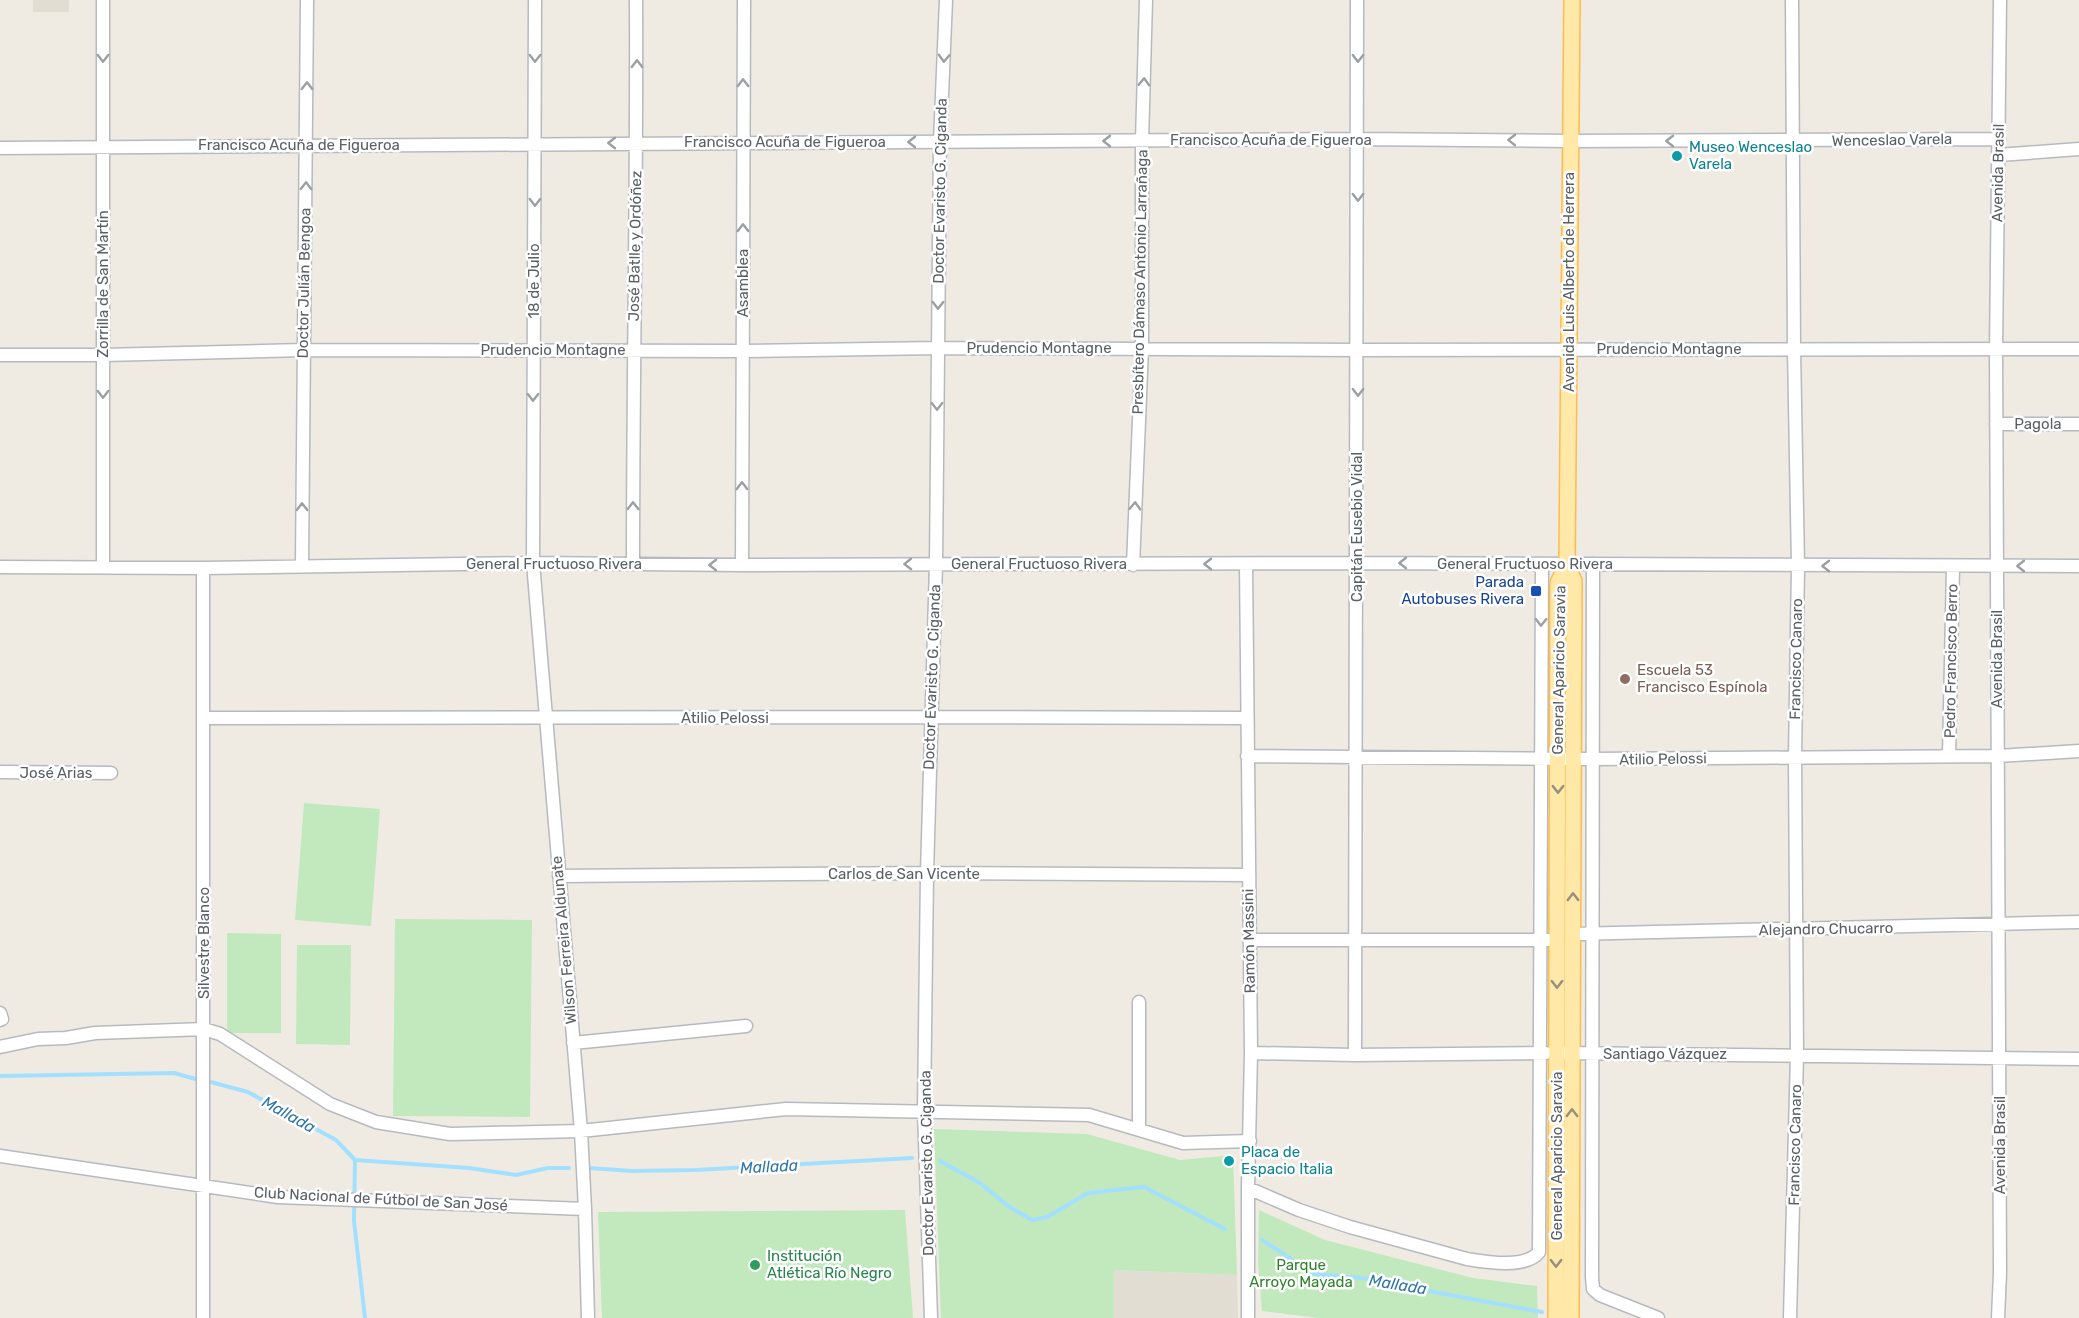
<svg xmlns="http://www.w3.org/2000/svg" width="2079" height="1318" viewBox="0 0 2079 1318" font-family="Rubik,sans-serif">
<rect width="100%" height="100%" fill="#efebe3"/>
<path fill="#e2ddd3" d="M33 0H69V12H33Z
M1113 1270 1237 1275 1238 1318H1114Z"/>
<path fill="#c1e9bd" d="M304 803 380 809 371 926 295 920Z
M395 919 532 920 530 1117 393 1116Z
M227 933 281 934V1033H227Z
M297 945H351L350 1045 296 1044Z
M934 1129 1087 1134 1180 1160 1233 1155 1237 1275 1114 1270V1318H941Z
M905 1210 913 1318H602L598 1212Z
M1259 1210 1325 1240 1473 1278 1537 1286 1538 1318H1318L1262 1311 1258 1263Z"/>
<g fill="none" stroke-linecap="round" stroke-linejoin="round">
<path stroke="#a3e0ff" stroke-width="4" d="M0 1076 174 1073 199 1080
M207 1081 248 1092 336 1140 355 1160 469 1168 516 1175 548 1168H569
M355 1160 354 1221 365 1318
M940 1161 980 1183 1008 1206 1032 1220 1047 1217 1088 1193 1144 1187 1225 1229
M590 1168 632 1171 695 1170 912 1158
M1262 1240 1314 1274 1384 1280 1439 1293 1542 1312"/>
<g stroke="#b6babe" stroke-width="15">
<path id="minor" d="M103 0V567
M535 0 533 563 581 1131 585 1209 588 1318
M0 148 1358 139 1570 141 1999 139
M1999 155 2079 149
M0 355H103L303 350 742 351 937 348 1358 350 2079 349
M1996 424H2079
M633 564C633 376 637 188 636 0
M1246 564 1251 1053 1248 1188V1318
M1593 564 1592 1277 1593 1289 1600 1295 1658 1318
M302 565 307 0
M742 565 744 0
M1133 565 1142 348V141L1146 0
M0 567 203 568 533 563 742 565 1358 563 2079 566
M203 718 931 717 1247 718
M1247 756 1593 759 1998 756 2079 751
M1949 756 1953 566
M0 772 111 773
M559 876 927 873 1248 875
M1573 934 2079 922
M1249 940H1557
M0 1013 2 1019 0 1020
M573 1043 746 1026
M0 1047 38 1039 66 1038 95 1033 204 1029 220 1034 330 1104 376 1122 450 1134 581 1131 786 1109 1089 1115 1183 1143 1250 1141
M1251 1053 1355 1055 1546 1053
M1564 1053 2079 1059
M1355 1055 1357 0
M1139 1130V1002
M0 1156 278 1197 585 1209
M1248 1188 1299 1210 1350 1227 1467 1259C1486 1262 1526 1269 1539 1252L1542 564
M203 1318V568
M931 1318 924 1111 927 873 936 564 940 142 946 0
M1790 1318 1797 1055 1795 757 1798 566 1794 349 1792 0
M1998 1318 2000 1273 1996 350 2000 0"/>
</g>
<g stroke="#ffbb4c" stroke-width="18">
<path id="major" d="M1567 564 1574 581 1571 1318
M1556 1318 1558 583 1567 564 1572 0"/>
</g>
<use href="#minor" stroke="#fff" stroke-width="12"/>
<use href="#major" stroke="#ffe8a8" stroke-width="15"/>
</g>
<defs><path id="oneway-chevron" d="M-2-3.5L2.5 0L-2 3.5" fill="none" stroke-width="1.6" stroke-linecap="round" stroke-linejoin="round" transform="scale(1.5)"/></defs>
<g stroke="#9da0a3">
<use href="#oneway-chevron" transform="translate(103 58) rotate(90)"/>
<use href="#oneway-chevron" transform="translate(535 58) rotate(90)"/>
<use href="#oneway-chevron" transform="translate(944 58) rotate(92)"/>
<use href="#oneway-chevron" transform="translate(1358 58) rotate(90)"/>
<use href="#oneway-chevron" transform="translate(637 64) rotate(-90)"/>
<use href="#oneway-chevron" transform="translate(1144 82) rotate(-88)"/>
<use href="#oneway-chevron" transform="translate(743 83) rotate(-90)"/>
<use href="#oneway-chevron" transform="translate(307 86) rotate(-90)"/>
<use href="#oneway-chevron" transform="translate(1512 140) rotate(-179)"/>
<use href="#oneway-chevron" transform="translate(1107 141) rotate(180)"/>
<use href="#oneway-chevron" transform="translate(1670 141) rotate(180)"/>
<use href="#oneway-chevron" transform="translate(912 142) rotate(180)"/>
<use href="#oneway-chevron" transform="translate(612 143) rotate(180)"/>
<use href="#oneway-chevron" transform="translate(306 186) rotate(-89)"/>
<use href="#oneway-chevron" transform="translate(1358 197) rotate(90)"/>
<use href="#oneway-chevron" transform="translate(535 202) rotate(90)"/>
<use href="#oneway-chevron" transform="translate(743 228) rotate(-90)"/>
<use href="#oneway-chevron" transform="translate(938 305) rotate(91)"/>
<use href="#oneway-chevron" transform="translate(1358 392) rotate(90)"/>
<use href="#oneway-chevron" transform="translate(103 394) rotate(90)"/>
<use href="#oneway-chevron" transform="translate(533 397) rotate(90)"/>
<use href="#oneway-chevron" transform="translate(937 406) rotate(90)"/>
<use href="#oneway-chevron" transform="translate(742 486) rotate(-90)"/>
<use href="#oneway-chevron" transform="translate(633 506) rotate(-90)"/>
<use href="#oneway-chevron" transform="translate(1135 506) rotate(-88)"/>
<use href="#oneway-chevron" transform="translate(302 507) rotate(-90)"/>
<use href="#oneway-chevron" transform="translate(1403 563) rotate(-180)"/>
<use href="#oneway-chevron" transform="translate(908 564) rotate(179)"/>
<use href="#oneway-chevron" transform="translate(1208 564) rotate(180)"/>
<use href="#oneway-chevron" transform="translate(713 565) rotate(-180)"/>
<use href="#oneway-chevron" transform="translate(1826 566) rotate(-180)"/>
<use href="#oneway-chevron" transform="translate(2021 566) rotate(-180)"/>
<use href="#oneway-chevron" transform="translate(1541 622) rotate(91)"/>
</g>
<g stroke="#94907c">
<use href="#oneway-chevron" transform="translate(1558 789) rotate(90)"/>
<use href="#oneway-chevron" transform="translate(1573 897) rotate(-90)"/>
<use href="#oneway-chevron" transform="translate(1557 984) rotate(90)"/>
<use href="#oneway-chevron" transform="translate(1572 1113) rotate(-90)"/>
<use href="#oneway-chevron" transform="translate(1556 1263) rotate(90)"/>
</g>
<g fill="#0f9aa8" stroke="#fff" stroke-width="2">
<circle cx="1677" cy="156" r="6"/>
<circle cx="1229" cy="1161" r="6"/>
</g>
<rect fill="#1a4fb4" stroke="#fff" stroke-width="2" x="1530" y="585" width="12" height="12" rx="3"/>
<circle fill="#8d6e63" stroke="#fff" stroke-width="2" cx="1625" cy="679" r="6"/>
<circle fill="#2e9e5b" stroke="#fff" stroke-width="2" cx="755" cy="1265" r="6"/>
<g text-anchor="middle" stroke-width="5" stroke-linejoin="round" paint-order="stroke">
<g font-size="15" fill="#5b6065" stroke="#fff">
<text x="1271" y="145">Francisco Acuña de Figueroa</text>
<text transform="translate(1892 140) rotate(-1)" y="5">Wenceslao Varela</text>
<text x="785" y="147">Francisco Acuña de Figueroa</text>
<text x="299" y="150">Francisco Acuña de Figueroa</text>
<text transform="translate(1998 173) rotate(-89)" y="5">Avenida Brasil</text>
<text transform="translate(940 191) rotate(-89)" y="5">Doctor Evaristo G. Ciganda</text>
<text transform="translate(635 246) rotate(-89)" y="5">José Batlle y Ordóñez</text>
<text transform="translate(534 281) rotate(-90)" y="5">18 de Julio</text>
<text transform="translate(1140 282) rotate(-89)" y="5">Presbítero Dámaso Antonio Larrañaga</text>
<text transform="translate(1569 282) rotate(-90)" y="5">Avenida Luis Alberto de Herrera</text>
<text transform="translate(304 283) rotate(-89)" y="5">Doctor Julián Bengoa</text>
<text transform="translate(743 283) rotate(-90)" y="5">Asamblea</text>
<text transform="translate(103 284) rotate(-90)" y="5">Zorrilla de San Martín</text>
<text x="1039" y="353">Prudencio Montagne</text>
<text x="1669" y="354">Prudencio Montagne</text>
<text x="553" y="355">Prudencio Montagne</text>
<text x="2038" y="429">Pagola</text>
<text transform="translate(1357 527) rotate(-90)" y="5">Capitán Eusebio Vidal</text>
<text x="554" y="569">General Fructuoso Rivera</text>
<text x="1039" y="569">General Fructuoso Rivera</text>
<text x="1525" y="569">General Fructuoso Rivera</text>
<text transform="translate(1796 659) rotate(-89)" y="5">Francisco Canaro</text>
<text transform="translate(1997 659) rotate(-90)" y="5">Avenida Brasil</text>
<text transform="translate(1951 661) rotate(-89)" y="5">Pedro Francisco Berro</text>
<text transform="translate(1559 670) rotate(-89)" y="5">General Aparicio Saravia</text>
<text transform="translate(932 677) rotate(-88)" y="5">Doctor Evaristo G. Ciganda</text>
<text x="725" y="723">Atilio Pelossi</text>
<text transform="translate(1663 759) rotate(-1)" y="5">Atilio Pelossi</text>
<text x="56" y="778">José Arias</text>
<text x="904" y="879">Carlos de San Vicente</text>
<text transform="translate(1826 929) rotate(-1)" y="5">Alejandro Chucarro</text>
<text transform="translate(564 940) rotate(-95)" y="5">Wilson Ferreira Aldunate</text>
<text transform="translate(1249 941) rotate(-91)" y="5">Ramón Massini</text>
<text transform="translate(204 943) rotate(-90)" y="5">Silvestre Blanco</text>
<text x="1665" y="1059">Santiago Vázquez</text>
<text transform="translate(1795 1145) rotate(-89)" y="5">Francisco Canaro</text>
<text transform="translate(2000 1145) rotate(-90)" y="5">Avenida Brasil</text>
<text transform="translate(1557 1156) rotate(-90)" y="5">General Aparicio Saravia</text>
<text transform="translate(927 1163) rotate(-91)" y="5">Doctor Evaristo G. Ciganda</text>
<text transform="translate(381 1199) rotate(3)" y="5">Club Nacional de Fútbol de San José</text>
</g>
<g font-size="15" fill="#0d838f" stroke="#fff" text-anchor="start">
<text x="1689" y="152">Museo Wenceslao<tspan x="1689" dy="17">Varela</tspan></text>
<text x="1241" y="1157">Placa de<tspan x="1241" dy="17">Espacio Italia</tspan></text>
</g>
<g font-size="15" fill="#164399" stroke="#fff" text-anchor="end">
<text x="1524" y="587">Parada<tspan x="1524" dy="17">Autobuses Rivera</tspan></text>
</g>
<g font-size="15" fill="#785e54" stroke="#fff" text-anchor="start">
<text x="1637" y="675">Escuela 53<tspan x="1637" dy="17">Francisco Espínola</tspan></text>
</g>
<g font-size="15" fill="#27864d" stroke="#fff" text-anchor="start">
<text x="767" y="1261">Institución<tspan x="767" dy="17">Atlética Río Negro</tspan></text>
</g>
<g font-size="15" fill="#30832c" stroke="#fff">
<text x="1301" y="1270">Parque<tspan x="1301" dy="17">Arroyo Mayada</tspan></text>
</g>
<g font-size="16" font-style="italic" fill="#3177a8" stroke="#fff">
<text transform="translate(289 1114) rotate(29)" y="6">Mallada</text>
<text transform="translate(769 1166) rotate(-3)" y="6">Mallada</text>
<text transform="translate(1398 1284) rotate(9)" y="6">Mallada</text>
</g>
</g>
</svg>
